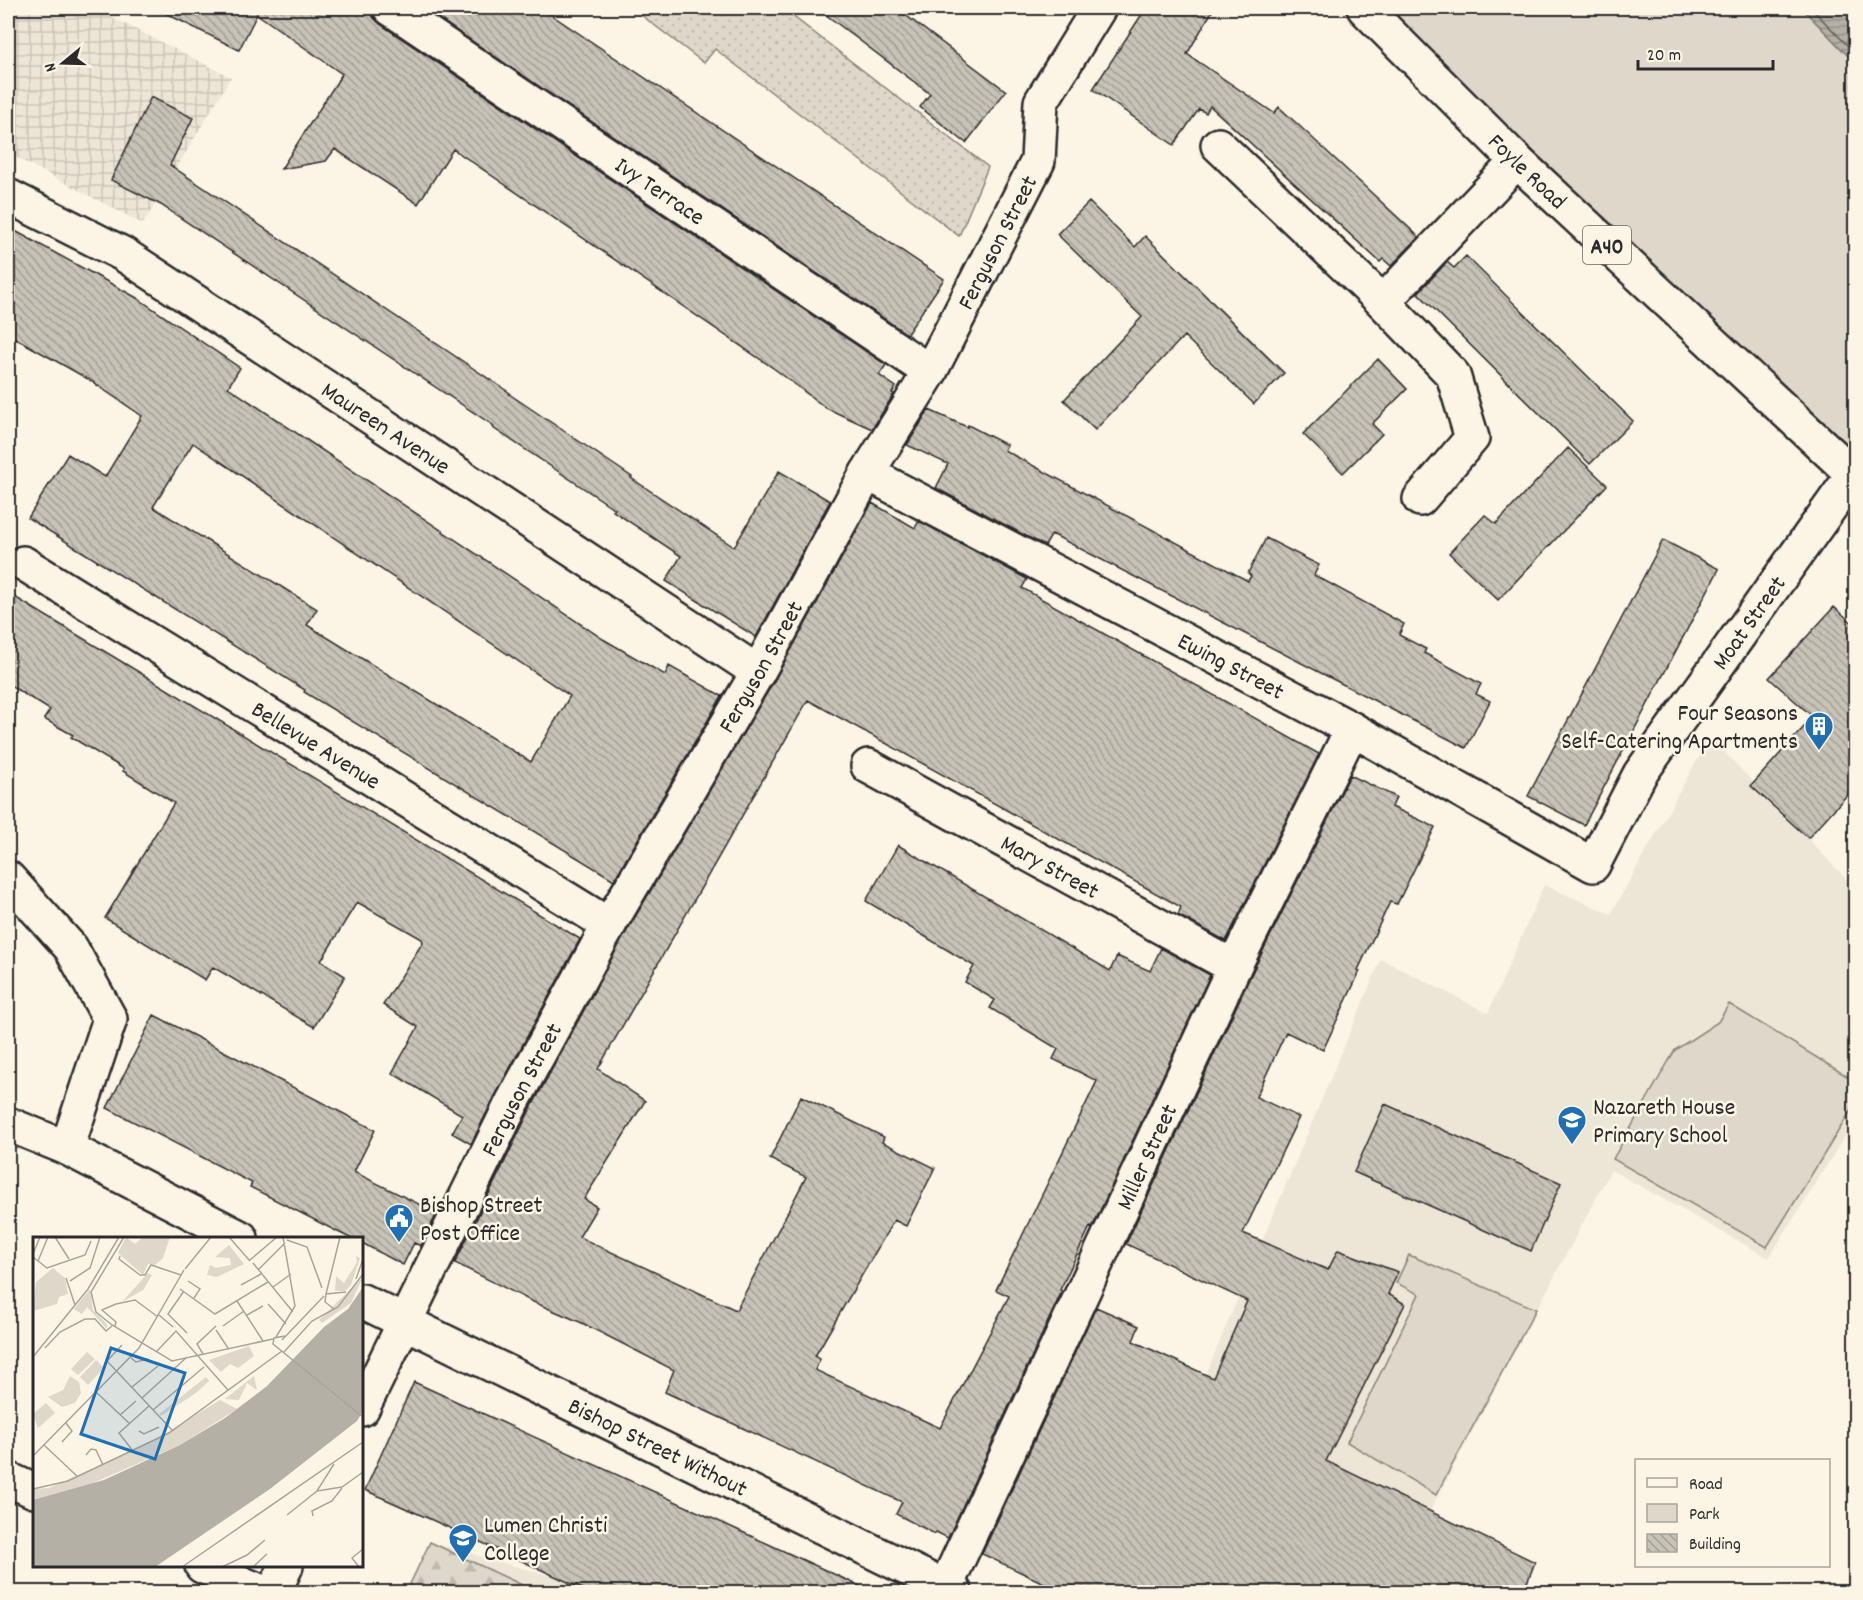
<svg xmlns="http://www.w3.org/2000/svg" width="1863" height="1600" viewBox="0 0 1863 1600" font-family="Dekko,sans-serif">
<defs>
<pattern id="industrial-grid" width="8" height="8" patternUnits="userSpaceOnUse" patternTransform="scale(1.5)"><rect width="8" height="8" fill="#ece6d7"/><path d="M0 4h8M4 0v8" fill="none" stroke="#cbc5b9"/></pattern>
<pattern id="grass-dots" width="8" height="8" patternUnits="userSpaceOnUse" patternTransform="scale(1.5)"><rect width="8" height="8" fill="#ded8ca"/><path d="M2 2h.1M6 6h.1" fill="none" stroke="#bfbaae" stroke-width="1.8" stroke-linecap="round"/></pattern>
<pattern id="forest-firs" width="22" height="20" patternUnits="userSpaceOnUse" patternTransform="scale(1.5)"><rect width="22" height="20" fill="#ded8ca"/><path d="M5 1l3.5 6h-7zM16 11l3.5 6h-7z" fill="#bfbaae"/></pattern>
<pattern id="water-rules" width="6" height="5" patternUnits="userSpaceOnUse" patternTransform="scale(1.5)"><rect width="6" height="5" fill="#b4b0a5"/><path d="M0 2.5h6" fill="none" stroke="#938f87"/></pattern>
<pattern id="building-back-hatch" width="6" height="6" patternUnits="userSpaceOnUse" patternTransform="scale(1.5)"><rect width="6" height="6" fill="#c8c3b7"/><path d="M-1 5l2 2M0 0l6 6M5-1l2 2" fill="none" stroke="#a39f95"/></pattern>
</defs>
<rect width="100%" height="100%" fill="#fcf5e5"/>
<filter id="ink" filterUnits="userSpaceOnUse"><feTurbulence type="fractalNoise" baseFrequency=".0167" numOctaves="2"/><feDisplacementMap in="SourceGraphic" scale="12" xChannelSelector="R" yChannelSelector="G"/><feConvolveMatrix kernelMatrix="1 2 1 2 8 2 1 2 1" color-interpolation-filters="sRGB"/></filter>
<g filter="url(#ink)">
<path fill="#ece6d7" d="M1710 737 1855 888V1120L1769 1258 1611 1170 1430 1511 1377 1485 1323 1588 1114 1592 1381 959 1488 1013 1544 885 1611 914Z
M430 1542 607 1592H406Z"/>
<path fill="url(#industrial-grid)" d="M8 8H93L231 77 143 224 8 153Z"/>
<path fill="url(#grass-dots)" stroke="#84827a" stroke-width="1.5" d="M632 8H782L988 167 959 236 715 49 704 63Z"/>
<path fill="url(#forest-firs)" stroke="#84827a" stroke-width="1.5" d="M430 1542 537 1592H424L409 1586Z"/>
<path fill="#ded8ca" stroke="#84827a" stroke-width="1.5" d="M1364 8H1802L1855 63V477Z
M1729 1004 1855 1081V1104L1767 1247 1613 1159 1675 1050 1718 1022Z
M1409 1255 1536 1309 1436 1495 1347 1442 1419 1294 1396 1283Z"/>
<path fill="url(#water-rules)" stroke="#7d7b74" stroke-width="1.5" d="M1802 8H1855V63Z"/>
<g fill="none" stroke-linecap="round" stroke-linejoin="round">
<path stroke="#62605c" stroke-width="1.5" d="M1811 8 1856 54"/>
</g>
<path fill="url(#building-back-hatch)" stroke="#2b2b2b" stroke-width="1.5" fill-rule="evenodd" d="M155 8H371L373 17 380 24 886 365 879 375 896 387 892 393 894 394 872 429 826 408 776 370 453 149 418 204 335 149 326 161 281 169 342 74 257 14 239 50Z
M423 8H541L944 279 907 334Z
M817 8H896L1006 91 966 143 920 107 930 94Z
M1146 8H1214L1187 54 1274 113 1279 107 1419 237 1391 266 1383 259 1380 262 1210 106 1206 113 1199 109 1174 145 1093 89Z
M151 97 193 118 170 165 510 393 509 394 632 477 631 478 734 547 779 471 830 501 756 637 666 581 681 556 613 511 615 509 493 428 494 426 161 205 111 180Z
M1089 202 1135 247 1145 236 1284 373 1254 404 1184 336 1095 430 1064 400 1142 317 1057 234Z
M8 227 137 298 240 368 228 387 603 639 665 675 669 666 722 696 614 880 304 692 305 690 28 518 68 454 105 477 142 416 88 379 8 334ZM193 443 570 696 531 762 307 625 317 609 153 507Z
M1466 256 1633 421 1590 464 1418 293 1447 262 1454 268Z
M1378 359 1407 389 1372 424 1382 434 1343 473 1303 434Z
M929 410 967 427 968 425 1007 445 1004 450 1248 581 1251 576 1248 573 1266 538 1319 565 1314 575 1404 624 1399 635 1426 649 1424 653 1481 684 1476 694 1490 701 1466 748 1052 534 1045 546 936 488 948 464 907 445Z
M1568 448 1607 485 1498 600 1449 553 1485 515 1496 524Z
M872 503 915 528 919 521 1027 579 1022 588 1319 754 1226 941 1178 915 1181 907 808 700 598 1069 645 1101 584 1199 597 1207 579 1237 736 1310 806 1177 770 1159 801 1096 884 1137 882 1142 935 1168 906 1226 894 1220 815 1356 820 1359 815 1370 940 1428 1009 1296 996 1290 1097 1081 1053 1059 1058 1049 990 1008 995 1000 965 982 974 966 866 901 898 845 1110 971 1117 956 1150 971 1161 948 1210 975 1092 1228 1090 1227 1060 1290 1062 1291 948 1538 936 1532 935 1534 896 1514 902 1502 665 1392 674 1370 580 1322 531 1301 455 1263 529 1112 625 934 774 681Z
M1663 540 1719 569 1584 825 1528 796Z
M8 593 580 939 496 1094 471 1144 452 1133 462 1115 392 1073 418 1027 383 1005 423 942 422 939 357 902 321 961 345 976 314 1027 213 967 205 980 105 918 174 803 123 771 124 769 71 737 73 735 44 719 50 710 8 684Z
M1834 607 1856 626V785L1808 838 1751 786 1813 717 1769 678Z
M1350 775 1396 797 1392 807 1435 827 1397 904 1390 902 1358 970 1360 971 1323 1050 1286 1032 1256 1097 1299 1117 1243 1233 1328 1270 1338 1250 1398 1272 1388 1294 1405 1304 1326 1461 1535 1562 1523 1593H1065L982 1554 1096 1307 1139 1326 1133 1341 1213 1378 1247 1301 1126 1244 1251 975Z
M154 1015 375 1130 354 1172 437 1213 421 1246 414 1243 403 1265 362 1243V1239H352L342 1234 250 1187 252 1183 107 1108Z
M1385 1104 1561 1183 1531 1251 1354 1172Z
M414 1382 740 1531 875 1593H592L441 1524 365 1490Z"/>
<g fill="none" stroke-linecap="round" stroke-linejoin="round">
<g stroke="#2b2b2b" stroke-width="38">
<g id="minor">
<path id="s1" d="M390 8 930 372"/>
<path d="M1218 145 1383 302 1453 375 1472 438 1420 499"/>
<path id="s2" d="M8 196 123 254 758 672"/>
<path d="M1383 302 1517 161"/>
<path id="s3" d="M867 473 1352 729 1593 865 1640 774 1853 475"/>
<path id="s4" d="M23 563 609 925"/>
<path id="s5" d="M868 766 1234 967"/>
<path d="M8 878 71 948 110 1019 67 1148"/>
<path d="M8 1124 67 1148 241 1238"/>
<path id="s6" d="M362 1301 955 1592"/>
<path id="s7" d="M362 1409 512 1103 609 925 758 672 867 473 930 372 1038 161 1041 102 1099 8"/>
<path d="M8 1479 34 1491"/>
<path d="M202 1566 262 1592"/>
<path id="s8" d="M945 1588 1234 967 1352 729"/>
<path d="M274 1592 286 1566"/>
</g>
</g>
<g stroke="#2b2b2b" stroke-width="38">
<g id="major">
<path id="s9" d="M1364 8 1517 161 1856 477"/>
</g>
</g>
<use href="#minor" stroke="#fcf5e5" stroke-width="33"/>
<use href="#major" stroke="#fcf5e5" stroke-width="33"/>
</g>
</g>
<defs>
<g id="building-pin" transform="scale(1.5)"><path d="M0 17L-7.5 6A9.5 9.5 0 1 1 7.5 6Z" fill="#1f6fb2" stroke="#fcf5e5"/><path d="M-4-6H4V6H1V3H-1V6H-4ZM-2.5-4.3h1.7v1.8h-1.7ZM.8-4.3h1.7v1.8H.8ZM-2.5-1h1.7V.8h-1.7ZM.8-1h1.7V.8H.8Z" fill="#fff"/></g>
<g id="school-pin" transform="scale(1.5)"><path d="M0 17L-7.5 6A9.5 9.5 0 1 1 7.5 6Z" fill="#1f6fb2" stroke="#fcf5e5"/><path d="M0-5L7-2L0 1L-7-2ZM-4 1L0 2.5L4 1V4Q0 6-4 4Z" fill="#fff"/></g>
<g id="civic-pin" transform="scale(1.5)"><path d="M0 17L-7.5 6A9.5 9.5 0 1 1 7.5 6Z" fill="#1f6fb2" stroke="#fcf5e5"/><path d="M-.6-6.5H3V-4.5H.6V-3L4-1V1h2V6H-6V1h2V-1L-.6-3ZM-1.2 2.5V6h2.4V2.5Z" fill="#fff"/></g>
</defs>
<g fill-rule="evenodd">
<use href="#building-pin" x="1819" y="726"/>
<use href="#school-pin" x="1572" y="1120"/>
<use href="#civic-pin" x="399" y="1218"/>
<use href="#school-pin" x="463" y="1538"/>
</g>
<g text-anchor="middle" stroke-width="5" stroke-linejoin="round" paint-order="stroke">
<rect fill="#fcf5e5" stroke="#6a6863" stroke-width="1.5" x="1583" y="226" width="48" height="38" rx="4.5"/>
<g font-size="22" font-weight="bold" fill="#2b2b2b">
<text x="1607" y="253">A40</text>
</g>
<g font-size="24" fill="#2b2b2b" stroke="#fcf5e5">
<text dy="8" stroke="none"><textPath href="#s9" startOffset="231">Foyle Road</textPath></text>
<text dy="8" stroke="none"><textPath href="#s1" startOffset="326">Ivy Terrace</textPath></text>
<text dy="8" stroke="none"><textPath href="#s7" startOffset="1329">Ferguson Street</textPath></text>
<text dy="8" stroke="none"><textPath href="#s2" startOffset="444">Maureen Avenue</textPath></text>
<text dy="8" stroke="none"><textPath href="#s3" startOffset="1114">Moat Street</textPath></text>
<text dy="8" stroke="none"><textPath href="#s7" startOffset="843">Ferguson Street</textPath></text>
<text dy="8" stroke="none"><textPath href="#s3" startOffset="412">Ewing Street</textPath></text>
<text dy="8" stroke="none"><textPath href="#s4" startOffset="345">Bellevue Avenue</textPath></text>
<text dy="8" stroke="none"><textPath href="#s5" startOffset="208">Mary Street</textPath></text>
<text dy="8" stroke="none"><textPath href="#s7" startOffset="357">Ferguson Street</textPath></text>
<text dy="8" stroke="none"><textPath href="#s8" startOffset="476">Miller Street</textPath></text>
<text dy="8" stroke="none"><textPath href="#s6" startOffset="330">Bishop Street Without</textPath></text>
</g>
<g font-size="24" fill="#2b2b2b" stroke="#fcf5e5" text-anchor="start">
<text x="1798" y="720" text-anchor="end">Four Seasons<tspan x="1798" dy="28">Self-Catering Apartments</tspan></text>
<text x="1593" y="1114">Nazareth House<tspan x="1593" dy="28">Primary School</tspan></text>
<text x="420" y="1212">Bishop Street<tspan x="420" dy="28">Post Office</tspan></text>
<text x="484" y="1532">Lumen Christi<tspan x="484" dy="28">College</tspan></text>
</g>
</g>
<g transform="translate(33 1237)">
<rect width="330" height="330" fill="#fcf5e5"/>
<path d="M20 31 32 41 35 57 26 60 24 67 0 74 3 45ZM115 36 119 38 110 53 89 65ZM330 40 318 66 289 86 286 83ZM37 139 46 145 48 156 42 166 29 170 15 160 30 153ZM221 139 224 153 214 146 206 163 192 162ZM173 140 176 144 163 156 128 179 126 177Z" fill="#ded8ca"/>
<path d="M57 52 60 73 74 87V92L54 70 49 77 41 72Z" fill="#ded8ca"/>
<path d="M196 8 211 27 184 40 174 38 177 28 183 31 198 28 197 21 182 20Z" fill="#ded8ca"/>
<path d="M93 0 102 7 110 0H137L130 21 122 28 115 27 110 38 85 16ZM323 19 327 21 318 48 312 54H302L303 39 311 46 324 25ZM216 109 221 119 205 131 197 127 188 135 176 123ZM54 115 62 122 45 138 38 132ZM63 123 71 131 55 148 47 140ZM187 163 204 172 147 208 44 253 0 263V252L16 251 120 204ZM13 166 22 176 5 191 0 177Z" fill="#ded8ca"/>
<path d="M330 50V174L324 184 237 252 122 330H0V263L71 243 147 208 192 181 234 149 291 90 315 72Z" fill="#b4b0a5"/>
<path fill="none" stroke="#a8a49b" stroke-width="1.5" d="M22 0 36 22M91 0 58 55 63 75 79 88 139 124 240 102M196 0 217 24M254 3 274 10 289 51M0 17 7 0M87 19 86 22 107 38H112L118 28 148 38M0 20 14 31 52 18 58 4M217 23 244 0M5 24 15 0M220 26 260 75M152 32 178 0M225 33 252 6M33 41 42 68M323 42 330 22M37 44 57 31 67 0M155 44 167 52 161 61M208 48 228 37M240 50 258 37M147 52 182 77 235 45M151 54 135 77 154 96M293 57 307 0M204 64 230 104M235 67 253 87M301 72 292 65 293 57 313 55M126 78 140 90M214 78 230 69M82 89 83 85 69 73 83 67 102 63 125 80M190 89 211 74M183 93 195 111M252 99 241 101 240 107 330 180M243 100 262 69 250 0M249 103 291 59M89 108 74 124 139 193M12 111 27 95 52 82H62L73 94 79 89M124 114 143 94 195 153M251 115 279 84 305 70 330 37M170 117 164 107 183 89M0 120 55 52 86 0M98 121 103 125 115 122M99 150 125 129M63 155 97 187M109 161 154 120M120 173 171 130M87 178 103 164M106 194 111 197 126 190M29 205 39 194 33 186M11 208 45 240M100 214 86 196 116 169M53 218 58 212 63 213 70 228M0 219 106 111 151 33M0 252 35 244 136 196 249 114M284 254 309 250 330 235M254 278 284 254 301 227M280 279 279 274 299 264 309 251M149 330 330 205M189 330 214 318 232 303M220 330 234 317M326 330 319 321 330 312"/>
<path fill="#1f6fb2" fill-opacity="0.15" stroke="#1f6fb2" stroke-width="3" d="M78 111 152 136 122 222 48 197Z"/>
<rect width="330" height="330" fill="none" stroke="#2b2b2b" stroke-width="3"/>
</g>
<rect width="1863" height="1600" fill="none" stroke="#fcf5e5" stroke-width="30"/>
<rect x="15" y="15" width="1833" height="1570" fill="none" stroke="#2b2b2b" stroke-width="2" filter="url(#ink)"/>
<rect x="1635" y="1459" width="195" height="108" fill="#fcf5e5" stroke="#a8a49b" stroke-width="1.5"/>
<rect x="1647" y="1478" width="30" height="9" fill="#fcf5e5" stroke="#a8a49b" stroke-width="1.5"/>
<text x="1689" y="1489" font-size="18" fill="#2b2b2b">Road</text>
<rect x="1647" y="1504" width="30" height="18" fill="#ded8ca" stroke="#a8a49b" stroke-width="1.5"/>
<text x="1689" y="1519" font-size="18" fill="#2b2b2b">Park</text>
<rect x="1647" y="1534" width="30" height="18" fill="url(#building-back-hatch)" stroke="#a8a49b" stroke-width="1.5"/>
<text x="1689" y="1549" font-size="18" fill="#2b2b2b">Building</text>
<g transform="translate(63 63) rotate(251)" stroke="#fcf5e5" stroke-width="4.5" paint-order="stroke">
<path d="M0-4.5L10 22L0 15L-10 22Z" fill="#2b2b2b"/>
<text y="-9" font-size="16" font-weight="bold" text-anchor="middle" fill="#2b2b2b">N</text>
</g>
<path d="M1638 60v9h135v-9" fill="none" stroke="#2b2b2b" stroke-width="3"/>
<text x="1647" y="60" font-size="18" fill="#2b2b2b" stroke="#fcf5e5" stroke-width="4.5" paint-order="stroke">20 m</text>
</svg>
